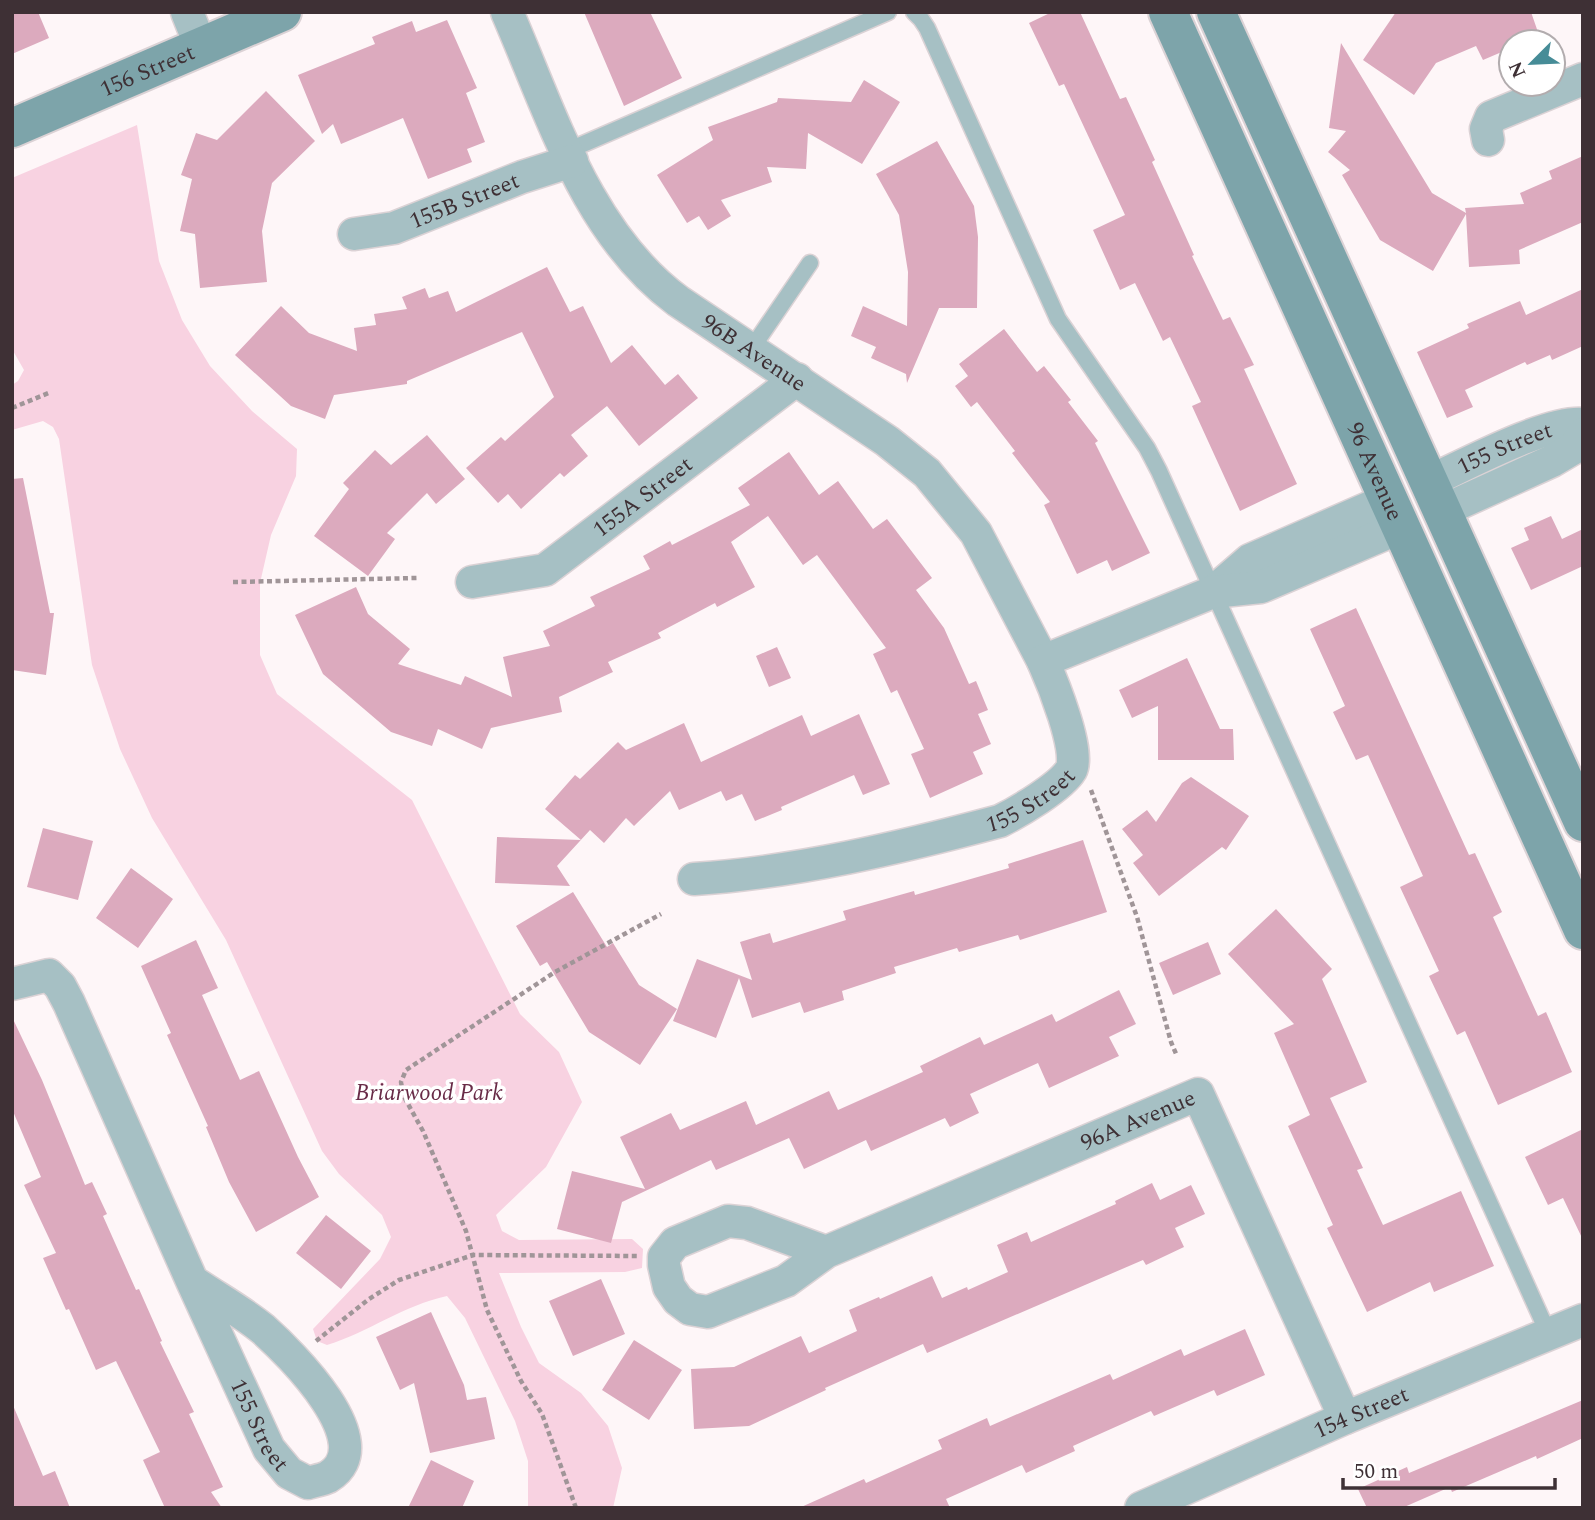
<svg xmlns="http://www.w3.org/2000/svg" width="1595" height="1520" viewBox="0 0 1595 1520" font-family="Spectral,serif">
<rect width="100%" height="100%" fill="#fef6f8"/>
<path fill="#f8d2e1" d="M137 125 159 261 182 320 210 366 252 411 297 449 296 476 271 535 260 583V655L277 694 412 800 520 1014 559 1052 582 1102 546 1167 496 1215 502 1231 519 1240 632 1239 643 1249 642 1268 625 1272 499 1273 521 1327 539 1363 581 1393 608 1426 622 1468 613 1508H528V1461L515 1421 465 1318 447 1296C404 1305 369 1332 327 1345L317 1341 313 1329 380 1259 391 1237 382 1215 339 1174 322 1151 226 940 152 818 120 749 92 665 59 439 53 427 43 421 12 430V385L18 381 24 370 12 349V178Z"/>
<path fill="#dcaabe" d="M12 12H38L49 38 12 54Z
M584 12H650L682 78 624 106Z
M1052 12H1080L1120 99 1126 97 1155 160 1152 162 1194 255 1192 256 1223 320 1230 317 1254 365 1244 369 1297 484 1240 511 1192 406 1201 402 1170 337 1163 341 1135 283 1120 290 1093 230 1125 215 1064 84 1059 86 1029 23Z
M1396 12H1531L1540 38 1527 42H1511V48L1483 60 1476 46 1436 63 1414 95 1363 60Z
M447 20 477 88 466 93 485 142 467 149 472 162 428 179 403 118 341 144 333 124 322 134 298 75 375 44 372 37 412 21 416 32Z
M1341 43 1432 193 1466 213 1465 208 1524 204 1520 193 1552 179 1549 171 1583 156V222L1519 250 1520 264 1469 267 1466 214 1433 271 1380 240 1342 175 1350 170 1328 152 1346 131 1329 128Z
M864 80 900 102 862 164 808 133 806 169 767 167 772 182 721 200 731 216 708 230 699 216 687 223 657 175 713 140 708 127 777 102 778 98 851 102Z
M266 91 315 141 272 183 262 231 267 282 200 288 195 234 180 231 192 179 181 175 196 133 217 140Z
M937 141 974 206 978 237 977 308H939L907 383 906 374 871 358 876 347 851 336 863 306 907 326 908 272 899 215 876 174Z
M547 267 570 312 583 306 611 363 632 345 665 385 678 374 698 398 639 446 607 406 571 435 588 456 564 477 560 473 521 509 508 494 498 503 466 468 501 437 505 441 554 397 522 332 407 381V384L334 395 325 419 291 406 235 355 281 306 309 333 357 351 354 328 376 325 374 314 407 309 402 297 425 288 429 298 448 291 456 312Z
M1583 289V346L1552 360 1550 355 1527 365 1525 362 1465 390 1473 407 1447 418 1417 352 1469 328 1467 324 1520 301 1526 315Z
M1004 329 1037 372 1044 366 1071 400 1068 402 1098 441 1095 443 1150 553 1112 571 1107 560 1077 574 1044 505 1050 502 1012 453 1015 451 977 402 971 407 955 386 968 376 959 364Z
M427 435 465 479 436 504 427 493 387 533 395 539 368 576 314 536 349 489 343 483 375 450 391 465Z
M789 452 819 495 838 481 873 529 887 519 932 578 916 590 944 628 969 684 976 681 988 710 978 714 991 744 973 752 983 774 930 798 911 754 924 749 897 690 891 693 873 654 886 648 817 555 803 565 768 516 731 542 755 587 717 607 715 603 658 633 661 638 608 662 613 672 559 697 562 712 491 728 482 749 438 729 432 746 391 732 323 674 295 615 356 587 368 614 410 649 398 664 461 685 465 676 512 697 503 657 550 646 543 631 595 606 590 597 650 569 643 556 670 541 672 545 750 505 738 488Z
M23 478 50 613H54L46 675 12 670V479Z
M1551 516 1562 539 1583 529V566L1531 590 1511 548 1529 540 1524 528Z
M1356 608 1469 855 1475 853 1502 912 1493 917 1538 1016 1546 1012 1572 1072 1498 1105 1465 1031 1457 1035 1429 976 1439 971 1400 887 1423 876 1368 755 1356 760 1333 712 1345 706 1310 629Z
M777 647 791 678 769 687 756 656Z
M1187 658 1220 729H1233L1234 760H1158V706L1132 718 1119 690Z
M859 714 890 784 863 795 854 775 781 807 782 810 755 821 742 794 726 801 721 791 679 810 670 791 634 826 626 818 604 843 590 830 557 866 570 886 495 883 497 837 581 840 545 809 575 775 580 779 618 742 626 750 684 723 701 762 802 715 811 736Z
M1191 777 1249 816 1226 850 1222 847 1159 896 1133 863 1143 855 1122 829 1147 810 1156 822 1182 783Z
M43 828 93 841 78 900 27 887Z
M1083 840 1107 912 1020 940 1018 935 959 952 957 948 894 967 896 973 842 991 844 1000 804 1013 800 1002 752 1018 739 978 716 1038 673 1021 697 959 752 980 740 942 770 933 773 943 846 920 843 911 914 891 915 895 1009 868 1008 864Z
M131 868 173 899 138 948 96 918Z
M573 892 607 947 613 943 639 985 677 1009 640 1065 589 1032 547 962 540 966 516 926Z
M1276 909 1332 969 1322 979 1367 1082 1330 1098 1363 1168 1357 1170 1383 1225 1461 1191 1494 1266 1434 1292 1430 1282 1367 1312 1327 1228 1333 1225 1288 1126 1310 1115 1274 1033 1294 1024 1228 954Z
M196 940 218 988 202 995 240 1080 259 1071 298 1157 319 1197 256 1232 229 1182 206 1127 208 1126 167 1035 171 1033 141 966Z
M1208 942 1221 974 1173 995 1159 963Z
M1119 990 1136 1024 1109 1037 1119 1056 1049 1088 1038 1063 970 1094 979 1113 950 1127 945 1118 871 1151 866 1140 804 1169 789 1138 716 1170 711 1160 622 1202 611 1243 557 1229 572 1171 645 1189 620 1137 671 1113 680 1130 746 1101 756 1125 829 1091 838 1110 923 1072 920 1066 980 1037 984 1045 1052 1014 1056 1022Z
M12 1017 42 1080 85 1185 92 1182 107 1214 103 1216 136 1290 139 1289 162 1341 160 1342 194 1412 189 1414 223 1487 211 1492 222 1508H165L143 1460 160 1452 116 1361 96 1370 69 1309 66 1310 43 1258 56 1253 24 1185 41 1177 12 1109Z
M1583 1129V1240L1563 1198 1548 1205 1525 1157Z
M1152 1183 1160 1200 1191 1185 1205 1214 1175 1228 1184 1247 1146 1265 1143 1260 927 1353 923 1344 825 1388 826 1390 749 1426 694 1429 691 1369 734 1367 801 1336 809 1353 857 1331 849 1310 879 1297 880 1299 932 1276 942 1298 967 1287 968 1290 1008 1272 997 1245 1027 1232 1031 1242 1116 1204 1115 1201Z
M326 1215 371 1251 341 1289 296 1253Z
M601 1279 625 1334 573 1356 549 1301Z
M431 1312 464 1385 467 1400 486 1397 495 1439 430 1453 414 1383 400 1390 376 1337Z
M1245 1329 1265 1375 1217 1396 1214 1390 1154 1416 1151 1411 1073 1446 1075 1451 1026 1473 1022 1465 946 1499 950 1508H799L864 1479 866 1483 942 1449 938 1440 987 1418 990 1426 1110 1374 1113 1380 1181 1349 1184 1356Z
M634 1340 682 1370 649 1420 602 1390Z
M1583 1400V1438L1537 1459 1536 1456 1452 1492 1450 1487 1402 1508H1367L1358 1489 1407 1467 1409 1473Z
M12 1403 43 1476 55 1471 70 1508H12Z
M431 1460 474 1481 462 1508H408Z"/>
<g fill="none" stroke-linecap="round" stroke-linejoin="round">
<g stroke="#dbd2d5" stroke-width="19">
<path id="lane" d="M914 12 921 19 927 28 1058 319 1147 448 1159 471 1549 1335
M567 151 888 12
M752 348 810 263"/>
</g>
<g stroke="#dbd2d5" stroke-width="35">
<g id="street">
<path d="M187 12 201 47"/>
<path id="s1" d="M507 12C551 113 587 234 678 301L887 441 927 473 976 533 1043 661"/>
<path d="M1488 140 1486 129 1491 117 1583 79"/>
<path id="s2" d="M354 234 394 228 522 177 572 161"/>
<path id="s3" d="M1428 482C1463 466 1548 420 1583 424"/>
<path d="M1442 511 1552 461 1574 448 1583 434"/>
<path id="s4" d="M472 582 545 570 797 379"/>
<path d="M1213 592 1250 560 1387 500"/>
<path id="s5" d="M694 879C798 872 899 848 1000 821 1018 812 1061 787 1071 770 1081 752 1052 681 1043 661L1213 592 1261 587 1399 528"/>
<path id="s6" d="M12 984 49 975 60 986 69 1003 192 1281 269 1449 289 1473 308 1483C314 1481 322 1480 328 1477 383 1444 290 1353 263 1329 241 1311 215 1297 192 1281"/>
<path id="s7" d="M826 1252 747 1223 728 1221 675 1243 664 1257V1265L669 1287 678 1300 690 1309 708 1312 786 1281 826 1252 1198 1094 1345 1418"/>
<path id="s8" d="M1141 1508 1345 1418 1583 1320"/>
</g>
</g>
<g stroke="#dbd2d5" stroke-width="42">
<g id="secondary">
<path id="s9" d="M1168 12 1583 930"/>
<path d="M1216 12 1583 822"/>
<path id="s10" d="M12 128 282 12"/>
</g>
</g>
<path stroke="#a09598" stroke-width="4.5" stroke-dasharray="5 3.5" stroke-linecap="butt" d="M12 408 51 392
M233 582 417 578
M1091 790 1137 917 1171 1042 1177 1056
M316 1341 369 1299 399 1280 473 1255 637 1256
M576 1508 542 1414 521 1381 487 1310 466 1231 423 1131 403 1095 401 1082 406 1070 555 972 661 914"/>
<use href="#lane" stroke="#a6c0c4" stroke-width="16"/>
<use href="#street" stroke="#a6c0c4" stroke-width="32"/>
<use href="#secondary" stroke="#7da4aa" stroke-width="38"/>
</g>
<g text-anchor="middle" stroke-width="7" stroke-linejoin="round" paint-order="stroke">
<g font-size="23" fill="#3e3035" stroke="#fff">
<text dy="8" stroke="none"><textPath href="#s10" startOffset="147">156 Street</textPath></text>
<text dy="8" stroke="none"><textPath href="#s2" startOffset="116">155B Street</textPath></text>
<text dy="8" stroke="none"><textPath href="#s1" startOffset="432">96B Avenue</textPath></text>
<text dy="8" stroke="none"><textPath href="#s3" startOffset="84">155 Street</textPath></text>
<text dy="8" stroke="none"><textPath href="#s9" startOffset="504">96 Avenue</textPath></text>
<text dy="8" stroke="none"><textPath href="#s4" startOffset="196">155A Street</textPath></text>
<text dy="8" stroke="none"><textPath href="#s5" startOffset="348">155 Street</textPath></text>
<text dy="8" stroke="none"><textPath href="#s7" startOffset="730">96A Avenue</textPath></text>
<text dy="8" stroke="none"><textPath href="#s8" startOffset="240">154 Street</textPath></text>
<text dy="8" stroke="none"><textPath href="#s6" startOffset="536">155 Street</textPath></text>
</g>
<g font-size="23" font-style="italic" fill="#682b47" stroke="#fff">
<text x="429" y="1100">Briarwood Park</text>
</g>
</g>
<rect width="1595" height="1520" fill="none" stroke="#3e3035" stroke-width="28"/>
<g transform="translate(1532 63) rotate(246)"><circle r="33" fill="#ffffff" stroke="#b2acae" stroke-width="2"/>
<path d="M0-5L12 26L0 18L-12 26Z" fill="#468c97"/>
<text y="-10" font-size="19" font-weight="bold" text-anchor="middle" fill="#3e3035">N</text>
</g>
<path d="M1343 1478v10h212v-10" fill="none" stroke="#3e3035" stroke-width="3.5"/>
<text x="1354" y="1478" font-size="21" fill="#3e3035" stroke="#ffffff" stroke-width="5" paint-order="stroke">50 m</text>
</svg>
